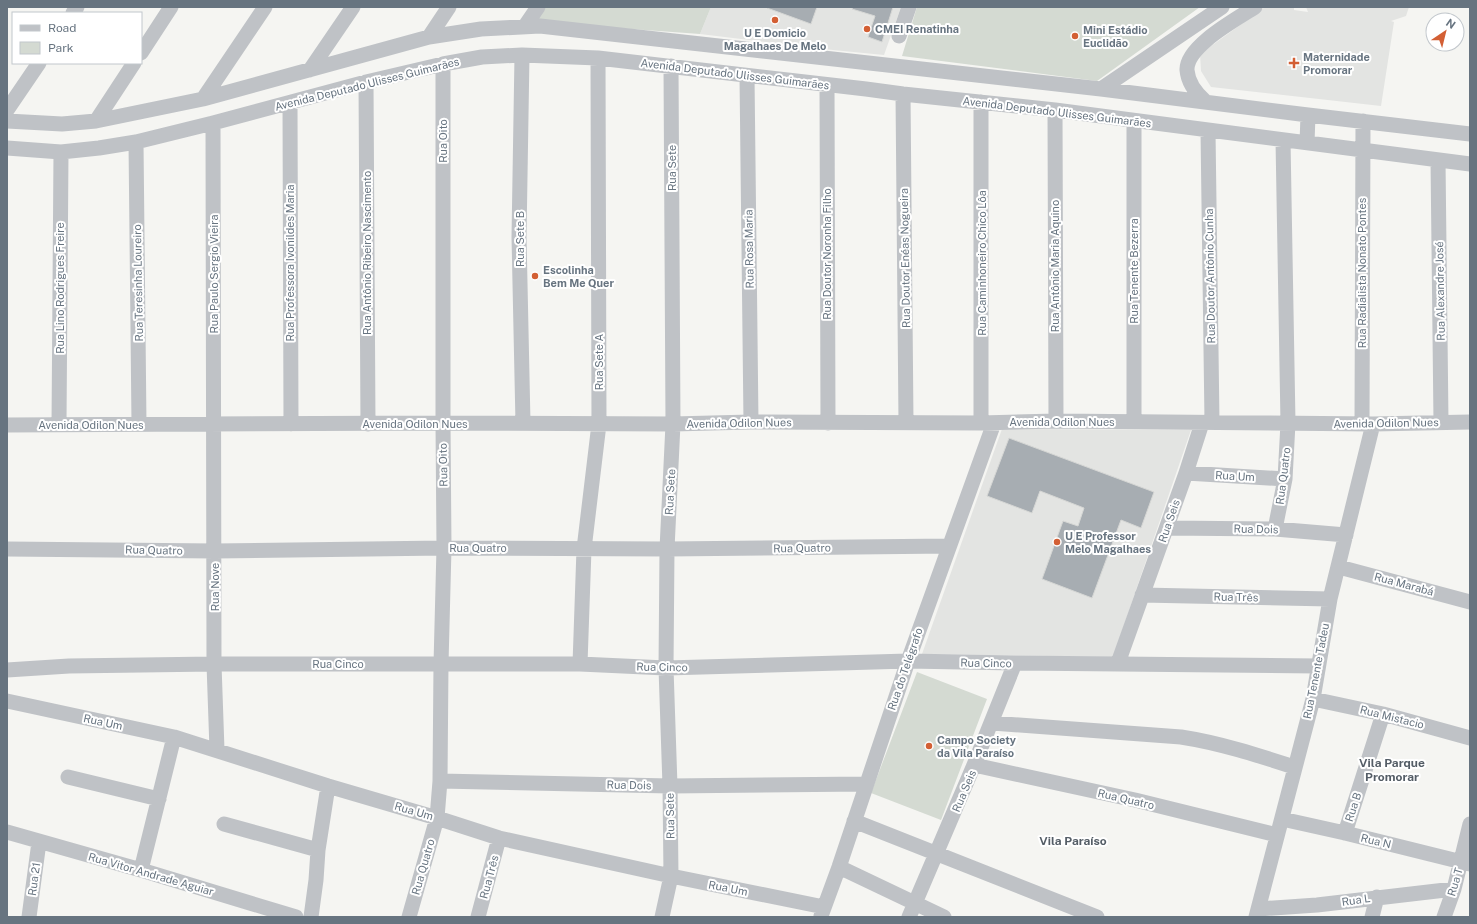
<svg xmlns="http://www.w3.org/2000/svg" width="1477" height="924" viewBox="0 0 1477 924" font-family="'Public Sans',sans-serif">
<rect width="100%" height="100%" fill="#f5f5f2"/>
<path fill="#e3e4e2" d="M711 7H901L884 55 833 50 700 34Z
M1265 7H1294V10L1308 12 1306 7H1409L1406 16 1391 21 1394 22 1381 106 1211 87 1201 71 1200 54Z
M1002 429 1191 430 1113 657 922 654Z"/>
<path fill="#d4dad2" d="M543 7H711L700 34 534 22Z
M917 7H1200L1097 81 902 56Z
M917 672 987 699 941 820 871 793Z"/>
<path fill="#a7adb2" stroke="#d6d7d5" d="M767 7H817L811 24 767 8Z
M853 7H893L882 42 868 37 875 16 852 9Z
M1009 438 1154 492 1141 528 1121 520 1092 598 1042 579 1063 521 1078 526 1084 508 1040 491 1032 513 987 496Z"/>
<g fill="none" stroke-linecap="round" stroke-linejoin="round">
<path stroke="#bfc2c6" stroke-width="15" d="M73 13 77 7
M525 26 538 7
M899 36 909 7
M429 37 449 7
M141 53 171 7
M522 55 519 237 523 423
M310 70 353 7
M747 76 751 422
M366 82 368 424
M827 85 828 423
M1101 89 1222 7
M903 94 906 422
M203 99 265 7
M1205 101C1196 93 1188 83 1187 70 1186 46 1237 19 1255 7
M290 103 291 424
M7 110 39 63
M1055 110 1056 421
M7 121 62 124 96 121 203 99 429 37 481 29 540 26 1101 89 1308 115 1470 134
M96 121 134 63
M1134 121V422
M213 123 214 664 217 750
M1208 131 1212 422
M136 142 139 424
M1307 143 1308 115
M7 148 61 152 99 148 136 142 213 123 366 82 443 64 482 57 522 55 598 58 866 89 903 94 1055 110 1470 164
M1438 160 1441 422
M981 423V102
M1362 424 1363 121
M7 425 443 423 673 424 751 422 981 423 1056 421 1373 424 1470 422
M59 425 61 152
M1186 473 1285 479
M1167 528 1275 529 1346 535
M1275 529 1285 479 1288 423 1283 140
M7 549 215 551 444 548 667 549 949 546
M1339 567 1470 602
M1142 595 1330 599
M1118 663 1186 473 1202 423
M580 664 584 549 599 424 598 58
M7 670 69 666 214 664H580L666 668 908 661 1015 663 1318 666
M1313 699 1383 714 1470 738
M7 701 174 737 328 786 437 818 499 838 671 876 824 907
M992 723 1181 737C1220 743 1257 755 1294 767
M974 765 1135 800 1277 835
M68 777 159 799
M440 781 670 786 866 784
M1282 819 1345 833 1470 864
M854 821 1097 917
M224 824 318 850
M7 832 141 870 296 917
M1345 833 1383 714
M839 867 944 917
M141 870 174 737
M1258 909 1317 905 1454 889
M821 916 839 867 908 661 994 423
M29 917 39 842
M311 917 316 880 318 850 328 786
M409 917 437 818 440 781 441 664 444 548 443 423V64
M478 917 499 838
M662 917 671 876 670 786 666 668 667 549 673 424 671 66
M909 917 974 765 1015 663
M1256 917 1313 699 1330 599 1373 424
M1372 917 1377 897
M1444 917 1454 889 1470 824"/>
</g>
<g fill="#d35f34" stroke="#fff" stroke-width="1.5">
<circle cx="775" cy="20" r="4"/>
<circle cx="867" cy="29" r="4"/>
<circle cx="1075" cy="36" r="4"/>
<path d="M1292 57h4v4h4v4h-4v4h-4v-4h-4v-4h4z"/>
<circle cx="535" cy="276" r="4"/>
<circle cx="1057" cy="542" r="4"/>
<circle cx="929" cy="746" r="4"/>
</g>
<g text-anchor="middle" stroke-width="4" stroke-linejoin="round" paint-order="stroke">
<g font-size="11" font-weight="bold" fill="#677480" stroke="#fff" text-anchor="start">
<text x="875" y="33">CMEI Renatinha</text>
<text x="1083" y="34">Mini Estádio<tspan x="1083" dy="13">Euclidão</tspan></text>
<text x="775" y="37" text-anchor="middle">U E Domicio<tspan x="775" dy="13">Magalhaes De Melo</tspan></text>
<text x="1303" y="61">Maternidade<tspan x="1303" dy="13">Promorar</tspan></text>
<text x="543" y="274">Escolinha<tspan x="543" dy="13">Bem Me Quer</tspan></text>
<text x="1065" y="540">U E Professor<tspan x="1065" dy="13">Melo Magalhaes</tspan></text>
<text x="937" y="744">Campo Society<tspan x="937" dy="13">da Vila Paraíso</tspan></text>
</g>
<g font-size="11" fill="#677480" stroke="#fff">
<text transform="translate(735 74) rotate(7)" y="4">Avenida Deputado Ulisses Guimarães</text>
<text transform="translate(367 84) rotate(-14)" y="4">Avenida Deputado Ulisses Guimarães</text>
<text transform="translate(1057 112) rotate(7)" y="4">Avenida Deputado Ulisses Guimarães</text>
<text transform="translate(443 141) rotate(-90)" y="4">Rua Oito</text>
<text transform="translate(672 168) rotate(-90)" y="4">Rua Sete</text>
<text transform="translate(520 239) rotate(-90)" y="4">Rua Sete B</text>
<text transform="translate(749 249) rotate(-91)" y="4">Rua Rosa Maria</text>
<text transform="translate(367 253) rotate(-90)" y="4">Rua Antônio Ribeiro Nascimento</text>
<text transform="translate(827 254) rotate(-90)" y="4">Rua Doutor Noronha Filho</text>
<text transform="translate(905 258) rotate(-91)" y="4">Rua Doutor Enéas Nogueira</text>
<text transform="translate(290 263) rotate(-90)" y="4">Rua Professora Ivonildes Maria</text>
<text transform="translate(982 263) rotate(-90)" y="4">Rua Caminhoneiro Chico Lôa</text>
<text transform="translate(1055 266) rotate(-90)" y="4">Rua Antônio Maria Aquino</text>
<text transform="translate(1134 271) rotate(-90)" y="4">Rua Tenente Bezerra</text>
<text transform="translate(1362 273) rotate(-90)" y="4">Rua Radialista Nonato Pontes</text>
<text transform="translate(214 274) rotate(-90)" y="4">Rua Paulo Sergio Vieira</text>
<text transform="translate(1210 276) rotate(-91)" y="4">Rua Doutor Antônio Cunha</text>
<text transform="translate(138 283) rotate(-91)" y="4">Rua Teresinha Loureiro</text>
<text transform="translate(60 288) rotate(-90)" y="4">Rua Lino Rodrigues Freire</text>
<text transform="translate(1440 291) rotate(-91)" y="4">Rua Alexandre José</text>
<text transform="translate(599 362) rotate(-90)" y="4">Rua Sete A</text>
<text x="1062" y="426">Avenida Odilon Nues</text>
<text transform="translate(739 423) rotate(-1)" y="4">Avenida Odilon Nues</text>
<text transform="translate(1386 423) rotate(-1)" y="4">Avenida Odilon Nues</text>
<text x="415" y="428">Avenida Odilon Nues</text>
<text x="91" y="429">Avenida Odilon Nues</text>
<text transform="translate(443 465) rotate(-91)" y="4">Rua Oito</text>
<text transform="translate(1235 476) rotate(3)" y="4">Rua Um</text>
<text transform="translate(1283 476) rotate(-83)" y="4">Rua Quatro</text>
<text transform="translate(670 492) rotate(-87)" y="4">Rua Sete</text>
<text transform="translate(1169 521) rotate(-71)" y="4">Rua Seis</text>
<text transform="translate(1256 529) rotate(1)" y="4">Rua Dois</text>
<text x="478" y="552">Rua Quatro</text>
<text transform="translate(802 548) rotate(-1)" y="4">Rua Quatro</text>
<text transform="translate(154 550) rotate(1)" y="4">Rua Quatro</text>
<text transform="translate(1404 584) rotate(15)" y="4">Rua Marabá</text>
<text transform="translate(215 587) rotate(-90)" y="4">Rua Nove</text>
<text transform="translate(1236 597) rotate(1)" y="4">Rua Três</text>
<text transform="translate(986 663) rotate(1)" y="4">Rua Cinco</text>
<text x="338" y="668">Rua Cinco</text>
<text transform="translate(662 667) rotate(1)" y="4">Rua Cinco</text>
<text transform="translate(905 669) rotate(-71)" y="4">Rua do Telégrafo</text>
<text transform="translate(1316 671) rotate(-79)" y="4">Rua Tenente Tadeu</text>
<text transform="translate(1392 717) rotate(14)" y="4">Rua Mistacio</text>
<text transform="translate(103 722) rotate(12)" y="4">Rua Um</text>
<text transform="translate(629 785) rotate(1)" y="4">Rua Dois</text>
<text transform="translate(964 791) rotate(-67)" y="4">Rua Seis</text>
<text transform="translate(1126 799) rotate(13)" y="4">Rua Quatro</text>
<text transform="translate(1353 807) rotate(-72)" y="4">Rua B</text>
<text transform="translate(414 811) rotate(16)" y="4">Rua Um</text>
<text transform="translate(670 816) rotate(-91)" y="4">Rua Sete</text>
<text transform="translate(1376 841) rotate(14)" y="4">Rua N</text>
<text transform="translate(423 867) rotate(-74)" y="4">Rua Quatro</text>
<text transform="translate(151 874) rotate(16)" y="4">Rua Vitor Andrade Aguiar</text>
<text transform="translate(489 877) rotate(-75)" y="4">Rua Três</text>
<text transform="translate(34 879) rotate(-82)" y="4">Rua 21</text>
<text transform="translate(1455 882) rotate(-74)" y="4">Rua T</text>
<text transform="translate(728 888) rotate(11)" y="4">Rua Um</text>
<text transform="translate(1356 900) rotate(-8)" y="4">Rua L</text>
</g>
<g font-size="12" font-weight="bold" fill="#545d66" stroke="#fff">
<text x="1392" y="767">Vila Parque<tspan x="1392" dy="14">Promorar</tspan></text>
<text x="1073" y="845">Vila Paraíso</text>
</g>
</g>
<rect width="1477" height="924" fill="none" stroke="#677480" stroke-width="16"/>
<rect x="12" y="12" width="130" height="52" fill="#ffffff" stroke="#c2c7cc"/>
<rect x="20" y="25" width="20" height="6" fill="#bfc2c6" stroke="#c2c7cc"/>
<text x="48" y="32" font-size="12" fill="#677480">Road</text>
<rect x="20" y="42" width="20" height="12" fill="#d4dad2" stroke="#c2c7cc"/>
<text x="48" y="52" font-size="12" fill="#677480">Park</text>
<g transform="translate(1445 32) rotate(35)"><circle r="19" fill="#ffffff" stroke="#c2c7cc"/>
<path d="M0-3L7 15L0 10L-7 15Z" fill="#d35f34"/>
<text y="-6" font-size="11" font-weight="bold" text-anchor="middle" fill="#677480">N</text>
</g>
</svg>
